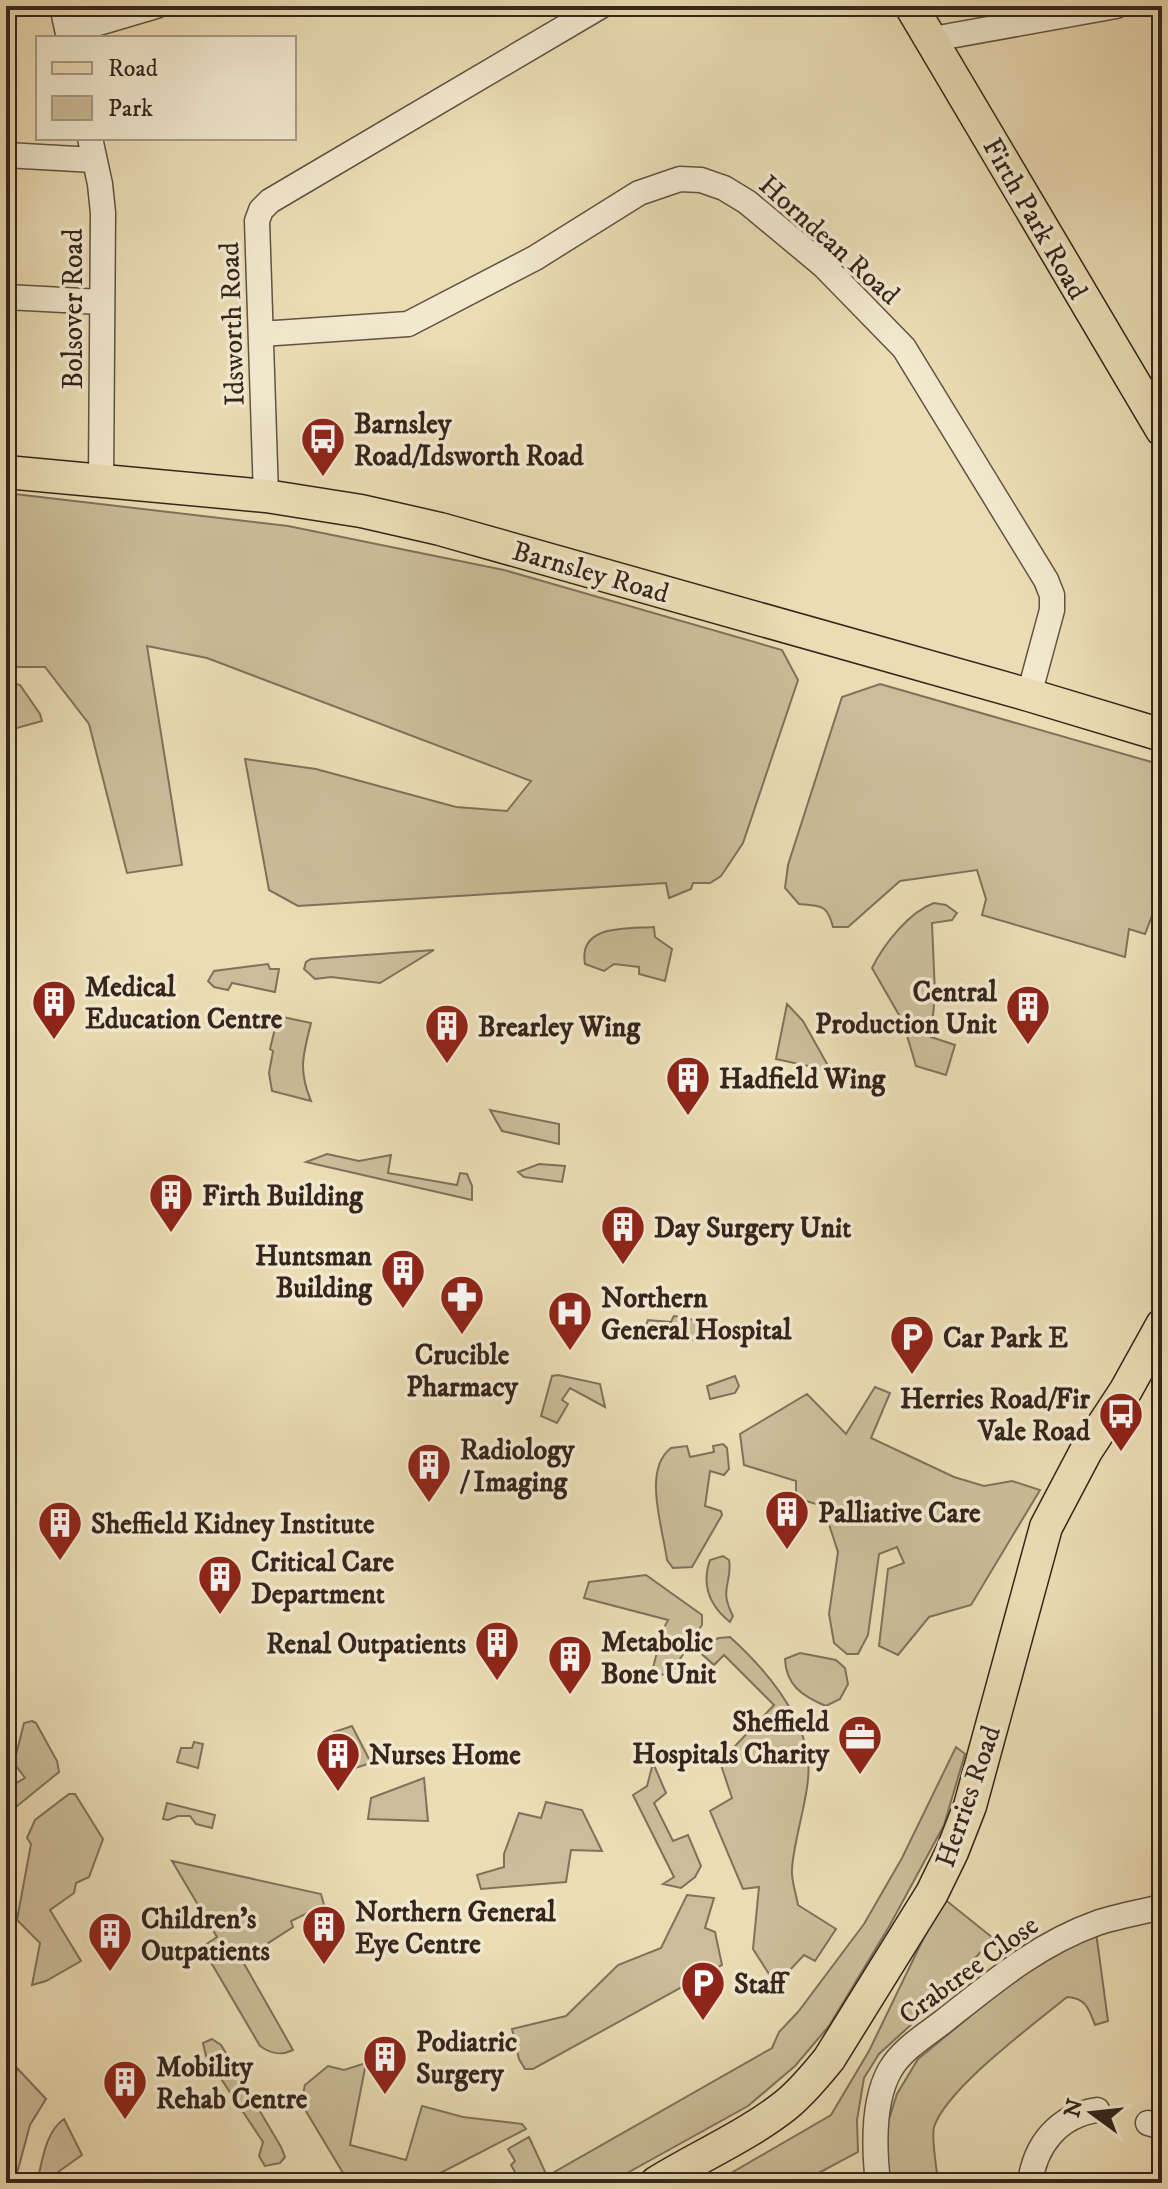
<svg xmlns="http://www.w3.org/2000/svg" width="1168" height="2189" viewBox="0 0 1168 2189" font-family="'IM FELL DW Pica',serif">
<rect width="100%" height="100%" fill="#eadcb3"/>
<filter id="stains"><feTurbulence type="fractalNoise" baseFrequency=".0025" numOctaves="4"/><feColorMatrix values="0 0 0 0 .2 0 0 0 0 .09 0 0 0 0 .02 0 0 0 .5 -.17"/></filter>
<radialGradient id="worn" r=".72"><stop offset=".6" stop-color="#630" stop-opacity="0"/><stop offset="1" stop-color="#630" stop-opacity=".3"/></radialGradient>
<path fill="#cbbd9a" stroke="#80715c" stroke-width="2" d="M6 493 288 526 504 570 782 650 798 680 743 843 721 876 710 883H693L691 889 669 898 666 883 298 906 269 890 245 759 316 769 456 807 507 811 531 781 207 658 147 646 182 865 127 873 89 724 45 667H6Z
M6 681 20 685 40 714 42 721 6 731Z
M880 684 1162 765V890L1145 934 1129 929 1125 957 982 915 986 899 977 870 900 881 848 927H833C827 904 821 906 799 904L785 888 788 865 842 697Z
M934 903 946 905 957 913 952 920 932 923 935 994 931 1037 955 1045 946 1075 916 1066 903 1022 872 968C884 944 909 912 934 903Z
M654 927 655 937 672 949 665 981 639 974V967L614 964 604 971 585 964C578 924 627 929 654 927Z
M434 950 380 983 331 977 315 979 304 969 306 962 311 959Z
M268 964 270 969H279L275 992 232 983 228 990 214 987 208 981 214 971Z
M787 1004 803 1021 831 1071 776 1059Z
M278 1016 311 1023C303 1055 298 1070 311 1101L272 1091 269 1073 273 1051 270 1049Z
M490 1110 559 1124V1144L502 1131Z
M327 1154 359 1161 391 1155 388 1173 457 1185 460 1173 467 1174 472 1186V1200L306 1162Z
M539 1164 565 1166 562 1182 524 1177 518 1172Z
M674 1316 704 1322 706 1317 712 1319 711 1329 703 1338 691 1340 650 1332 645 1328 648 1320 671 1322Z
M558 1375 600 1384 605 1407 570 1388 562 1400 568 1404 557 1423 541 1416 552 1376Z
M735 1376 739 1386 735 1393 710 1399 707 1386Z
M875 1387 890 1393 871 1438 954 1477 984 1486 1012 1481 1040 1490 971 1605 929 1617 898 1655 879 1646 888 1569 904 1563 897 1547 879 1554 868 1635 858 1654H847L834 1643 829 1614 838 1552 823 1506 796 1498V1481L744 1465 740 1434 807 1394 846 1434Z
M723 1444 727 1448 729 1469 724 1475 710 1471 705 1506 721 1511 722 1515 692 1567 673 1568 667 1560C663 1528 642 1470 671 1448L687 1446 690 1457 714 1452 713 1446Z
M723 1556 729 1560C733 1583 718 1588 733 1616L730 1622C710 1606 701 1586 710 1560Z
M646 1575 702 1615V1625L669 1676 652 1672 662 1632 668 1620 584 1598 589 1582Z
M730 1637C764 1668 802 1711 808 1759 812 1789 794 1836 792 1869 791 1880 796 1893 798 1905L836 1929 815 1961 804 1955 776 1985 753 1949 759 1887 743 1889 710 1811 732 1798 720 1762 774 1705 724 1655 714 1665 694 1647 719 1638Z
M800 1653 836 1660 845 1668 848 1684 840 1699 826 1706C802 1696 786 1685 785 1659Z
M32 1721 36 1723 57 1761 59 1772 11 1811 6 1807 13 1785 25 1778 14 1763 24 1723Z
M352 1726 371 1763 355 1768 334 1732Z
M194 1742 203 1744 198 1768 177 1762 181 1748H192Z
M956 1747 965 1754 944 1825 890 1925 829 2026 795 2066 748 2106 609 2183H521L511 2165 515 2161 508 2149 529 2137 547 2176 772 2048 779 2032 798 2012 864 1924 902 1858Z
M653 1763 666 1793 654 1803 673 1841 688 1835 701 1866 695 1877 681 1888 663 1884 674 1877 633 1795 647 1786Z
M424 1778 428 1821 368 1819 371 1798Z
M69 1794H75L103 1839 89 1877 76 1883 74 1893 50 1910 81 1961 46 1981 32 1985 40 1943 17 1920 31 1844 27 1838 35 1820Z
M546 1802 582 1810 602 1851 571 1850 566 1882 481 1889 477 1875 504 1867V1854L519 1813 541 1818Z
M167 1803 215 1815 212 1828 196 1824 190 1816H178L168 1820 163 1819Z
M172 1861 321 1894 324 1905 291 1921 293 1927 242 1960 293 2050C281 2056 271 2054 260 2046L202 1947 217 1937Z
M687 1895 714 1898 705 1928 715 1932 722 1965 533 2069H525L519 2059 512 2029 566 2016 618 1965 661 1948Z
M943 1898 993 1938 938 2000 879 2054 864 2078 857 2120 858 2152 800 2183H714L831 2115 869 2051Z
M1096 1932 1108 2021 1095 2025C1089 2009 1086 1998 1067 1997 1033 2025 947 2088 934 2127 931 2139 937 2169 938 2183H889L886 2164 888 2122 897 2094 918 2059 1048 1952Z
M212 2039 221 2045 281 2147 285 2157 280 2163 265 2166 259 2156 263 2142 206 2056 203 2043Z
M366 2063 350 2145 406 2160 422 2106 463 2117 522 2124 526 2129 421 2183H349L301 2103 305 2085 328 2066 344 2070Z
M17 2068 46 2099 30 2125 16 2177 11 2182 6 2183V2120Z
M64 2119 82 2155 58 2172 55 2183H37C42 2162 45 2132 64 2119Z"/>
<g fill="none" stroke-linecap="round" stroke-linejoin="round">
<g stroke="#625342" stroke-width="27">
<path id="minor" d="M62 6 69 38
M68 32 156 6
M933 39 1116 6
M90 138 100 184 103 213 101 481
M6 155 94 160
M6 297 102 302
M261 334 408 324 535 258 639 193 680 179 701 180 724 188 747 202 824 266 904 348 1046 580 1052 595V610L1029 695
M266 496 257 221 261 210 270 201 601 6
M1148 2123 1162 2127
M878 2183C874 2148 872 2102 890 2070 902 2049 926 2035 944 2021 992 1983 1038 1944 1097 1923 1118 1916 1141 1912 1162 1907
M1030 2183C1035 2145 1058 2116 1097 2110"/>
</g>
<g stroke="#35251d" stroke-width="35">
<path id="major" d="M911 6 1162 430
M6 472 266 496 361 511 440 529 1029 695 1162 735
M656 2183C698 2157 747 2136 786 2105 802 2092 816 2075 829 2059L932 1893 952 1852 970 1806 1046 1527 1086 1451 1126 1390 1162 1325"/>
</g>
<use href="#minor" stroke="#f1e8ce" stroke-width="24"/>
<use href="#major" stroke="#eadcb3" stroke-width="32"/>
</g>
<defs>
<g id="bus-pin" transform="scale(2.3)"><path d="M0 17L-7.5 6A9.5 9.5 0 1 1 7.5 6Z" fill="#8f2418" stroke="#f1e8ce"/><path d="M-5-6H5V4H4V6H2V4H-2V6H-4V4H-5ZM-3.5-4V0h7V-4ZM-3.5 1.2v1.5H-2V1.2ZM2 1.2v1.5H3.5V1.2Z" fill="#fff"/></g>
<g id="building-pin" transform="scale(2.3)"><path d="M0 17L-7.5 6A9.5 9.5 0 1 1 7.5 6Z" fill="#8f2418" stroke="#f1e8ce"/><path d="M-4-6H4V6H1V3H-1V6H-4ZM-2.5-4.3h1.7v1.8h-1.7ZM.8-4.3h1.7v1.8H.8ZM-2.5-1h1.7V.8h-1.7ZM.8-1h1.7V.8H.8Z" fill="#fff"/></g>
<g id="pharmacy-pin" transform="scale(2.3)"><path d="M0 17L-7.5 6A9.5 9.5 0 1 1 7.5 6Z" fill="#8f2418" stroke="#f1e8ce"/><path d="M-2-6h4v4h4v4h-4v4h-4v-4h-4v-4h4Z" fill="#fff"/></g>
<g id="hospital-pin" transform="scale(2.3)"><path d="M0 17L-7.5 6A9.5 9.5 0 1 1 7.5 6Z" fill="#8f2418" stroke="#f1e8ce"/><path d="M-5-5h3v3.5h4V-5h3V5h-3V1.5h-4V5h-3Z" fill="#fff"/></g>
<g id="parking-pin" transform="scale(2.3)"><path d="M0 17L-7.5 6A9.5 9.5 0 1 1 7.5 6Z" fill="#8f2418" stroke="#f1e8ce"/><path d="M-3.5-5.5H1a3.5 3.5 0 0 1 0 7H-1V5.5H-3.5ZM-1-3.4V-.6H.8a1.4 1.4 0 0 0 0-2.8Z" fill="#fff"/></g>
<g id="office-pin" transform="scale(2.3)"><path d="M0 17L-7.5 6A9.5 9.5 0 1 1 7.5 6Z" fill="#8f2418" stroke="#f1e8ce"/><path d="M-6-3h4V-5.5h4V-3h4V5H-6ZM-1-4.5V-3h2v-1.5ZM-6 0V1H6V0Z" fill="#fff"/></g>
</defs>
<g fill-rule="evenodd">
<use href="#bus-pin" x="323" y="439"/>
<use href="#building-pin" x="54" y="1002"/>
<use href="#building-pin" x="1028" y="1007"/>
<use href="#building-pin" x="447" y="1026"/>
<use href="#building-pin" x="688" y="1078"/>
<use href="#building-pin" x="171" y="1195"/>
<use href="#building-pin" x="623" y="1227"/>
<use href="#building-pin" x="403" y="1271"/>
<use href="#pharmacy-pin" x="462" y="1297"/>
<use href="#hospital-pin" x="570" y="1313"/>
<use href="#parking-pin" x="912" y="1337"/>
<use href="#bus-pin" x="1121" y="1414"/>
<use href="#building-pin" x="429" y="1465"/>
<use href="#building-pin" x="787" y="1512"/>
<use href="#building-pin" x="60" y="1523"/>
<use href="#building-pin" x="220" y="1577"/>
<use href="#building-pin" x="497" y="1643"/>
<use href="#building-pin" x="570" y="1657"/>
<use href="#office-pin" x="860" y="1737"/>
<use href="#building-pin" x="338" y="1754"/>
<use href="#building-pin" x="324" y="1927"/>
<use href="#building-pin" x="110" y="1934"/>
<use href="#parking-pin" x="703" y="1983"/>
<use href="#building-pin" x="385" y="2057"/>
<use href="#building-pin" x="125" y="2082"/>
</g>
<g text-anchor="middle" stroke-width="7" stroke-linejoin="round" paint-order="stroke">
<g font-size="28" fill="#35251d" stroke="#f1e8ce">
<text transform="translate(1036 218) rotate(60)" y="10">Firth Park Road</text>
<text transform="translate(830 239) rotate(42)" y="10">Horndean Road</text>
<text transform="translate(72 309) rotate(-90)" y="10">Bolsover Road</text>
<text transform="translate(231 324) rotate(-92)" y="10">Idsworth Road</text>
<text transform="translate(591 571) rotate(16)" y="10">Barnsley Road</text>
<text transform="translate(967 1796) rotate(-71)" y="10">Herries Road</text>
<text transform="translate(968 1969) rotate(-36)" y="10">Crabtree Close</text>
</g>
<g font-size="28" font-weight="bold" fill="#35251d" stroke="#f1e8ce" text-anchor="start">
<text x="354" y="433">Barnsley<tspan x="354" dy="32">Road/Idsworth Road</tspan></text>
<text x="85" y="996">Medical<tspan x="85" dy="32">Education Centre</tspan></text>
<text x="997" y="1001" text-anchor="end">Central<tspan x="997" dy="32">Production Unit</tspan></text>
<text x="478" y="1036">Brearley Wing</text>
<text x="719" y="1088">Hadfield Wing</text>
<text x="202" y="1205">Firth Building</text>
<text x="654" y="1237">Day Surgery Unit</text>
<text x="372" y="1265" text-anchor="end">Huntsman<tspan x="372" dy="32">Building</tspan></text>
<text x="601" y="1307">Northern<tspan x="601" dy="32">General Hospital</tspan></text>
<text x="943" y="1347">Car Park E</text>
<text x="462" y="1364" text-anchor="middle">Crucible<tspan x="462" dy="32">Pharmacy</tspan></text>
<text x="1090" y="1408" text-anchor="end">Herries Road/Fir<tspan x="1090" dy="32">Vale Road</tspan></text>
<text x="460" y="1459">Radiology<tspan x="460" dy="32">/ Imaging</tspan></text>
<text x="818" y="1522">Palliative Care</text>
<text x="91" y="1533">Sheffield Kidney Institute</text>
<text x="251" y="1571">Critical Care<tspan x="251" dy="32">Department</tspan></text>
<text x="601" y="1651">Metabolic<tspan x="601" dy="32">Bone Unit</tspan></text>
<text x="466" y="1653" text-anchor="end">Renal Outpatients</text>
<text x="829" y="1731" text-anchor="end">Sheffield<tspan x="829" dy="32">Hospitals Charity</tspan></text>
<text x="369" y="1764">Nurses Home</text>
<text x="355" y="1921">Northern General<tspan x="355" dy="32">Eye Centre</tspan></text>
<text x="141" y="1928">Children's<tspan x="141" dy="32">Outpatients</tspan></text>
<text x="734" y="1993">Staff</text>
<text x="416" y="2051">Podiatric<tspan x="416" dy="32">Surgery</tspan></text>
<text x="156" y="2076">Mobility<tspan x="156" dy="32">Rehab Centre</tspan></text>
</g>
</g>
<rect width="1168" height="2189" fill="none" stroke="#eadcb3" stroke-width="32"/>
<rect x="8" y="8" width="1152" height="2173" fill="none" stroke="#35251d" stroke-width="4"/>
<rect x="16" y="16" width="1136" height="2157" fill="none" stroke="#35251d" stroke-width="2"/>
<rect x="36" y="36" width="260" height="104" fill="#f1e8ce" stroke="#a69a87" stroke-width="2"/>
<rect x="52" y="62" width="40" height="12" fill="#eadcb3" stroke="#a69a87" stroke-width="2"/>
<text x="108" y="76" font-size="24" fill="#35251d">Road</text>
<rect x="52" y="96" width="40" height="24" fill="#cbbd9a" stroke="#a69a87" stroke-width="2"/>
<text x="108" y="116" font-size="24" fill="#35251d">Park</text>
<g transform="translate(1092 2113) rotate(285)" stroke="#f1e8ce" stroke-width="6" paint-order="stroke">
<path d="M0-6L14 30L0 20L-14 30Z" fill="#35251d"/>
<text y="-12" font-size="22" font-weight="bold" text-anchor="middle" fill="#35251d">N</text>
</g>
<rect width="100%" height="100%" filter="url(#stains)"/>
<rect width="100%" height="100%" fill="url(#worn)"/>
</svg>
